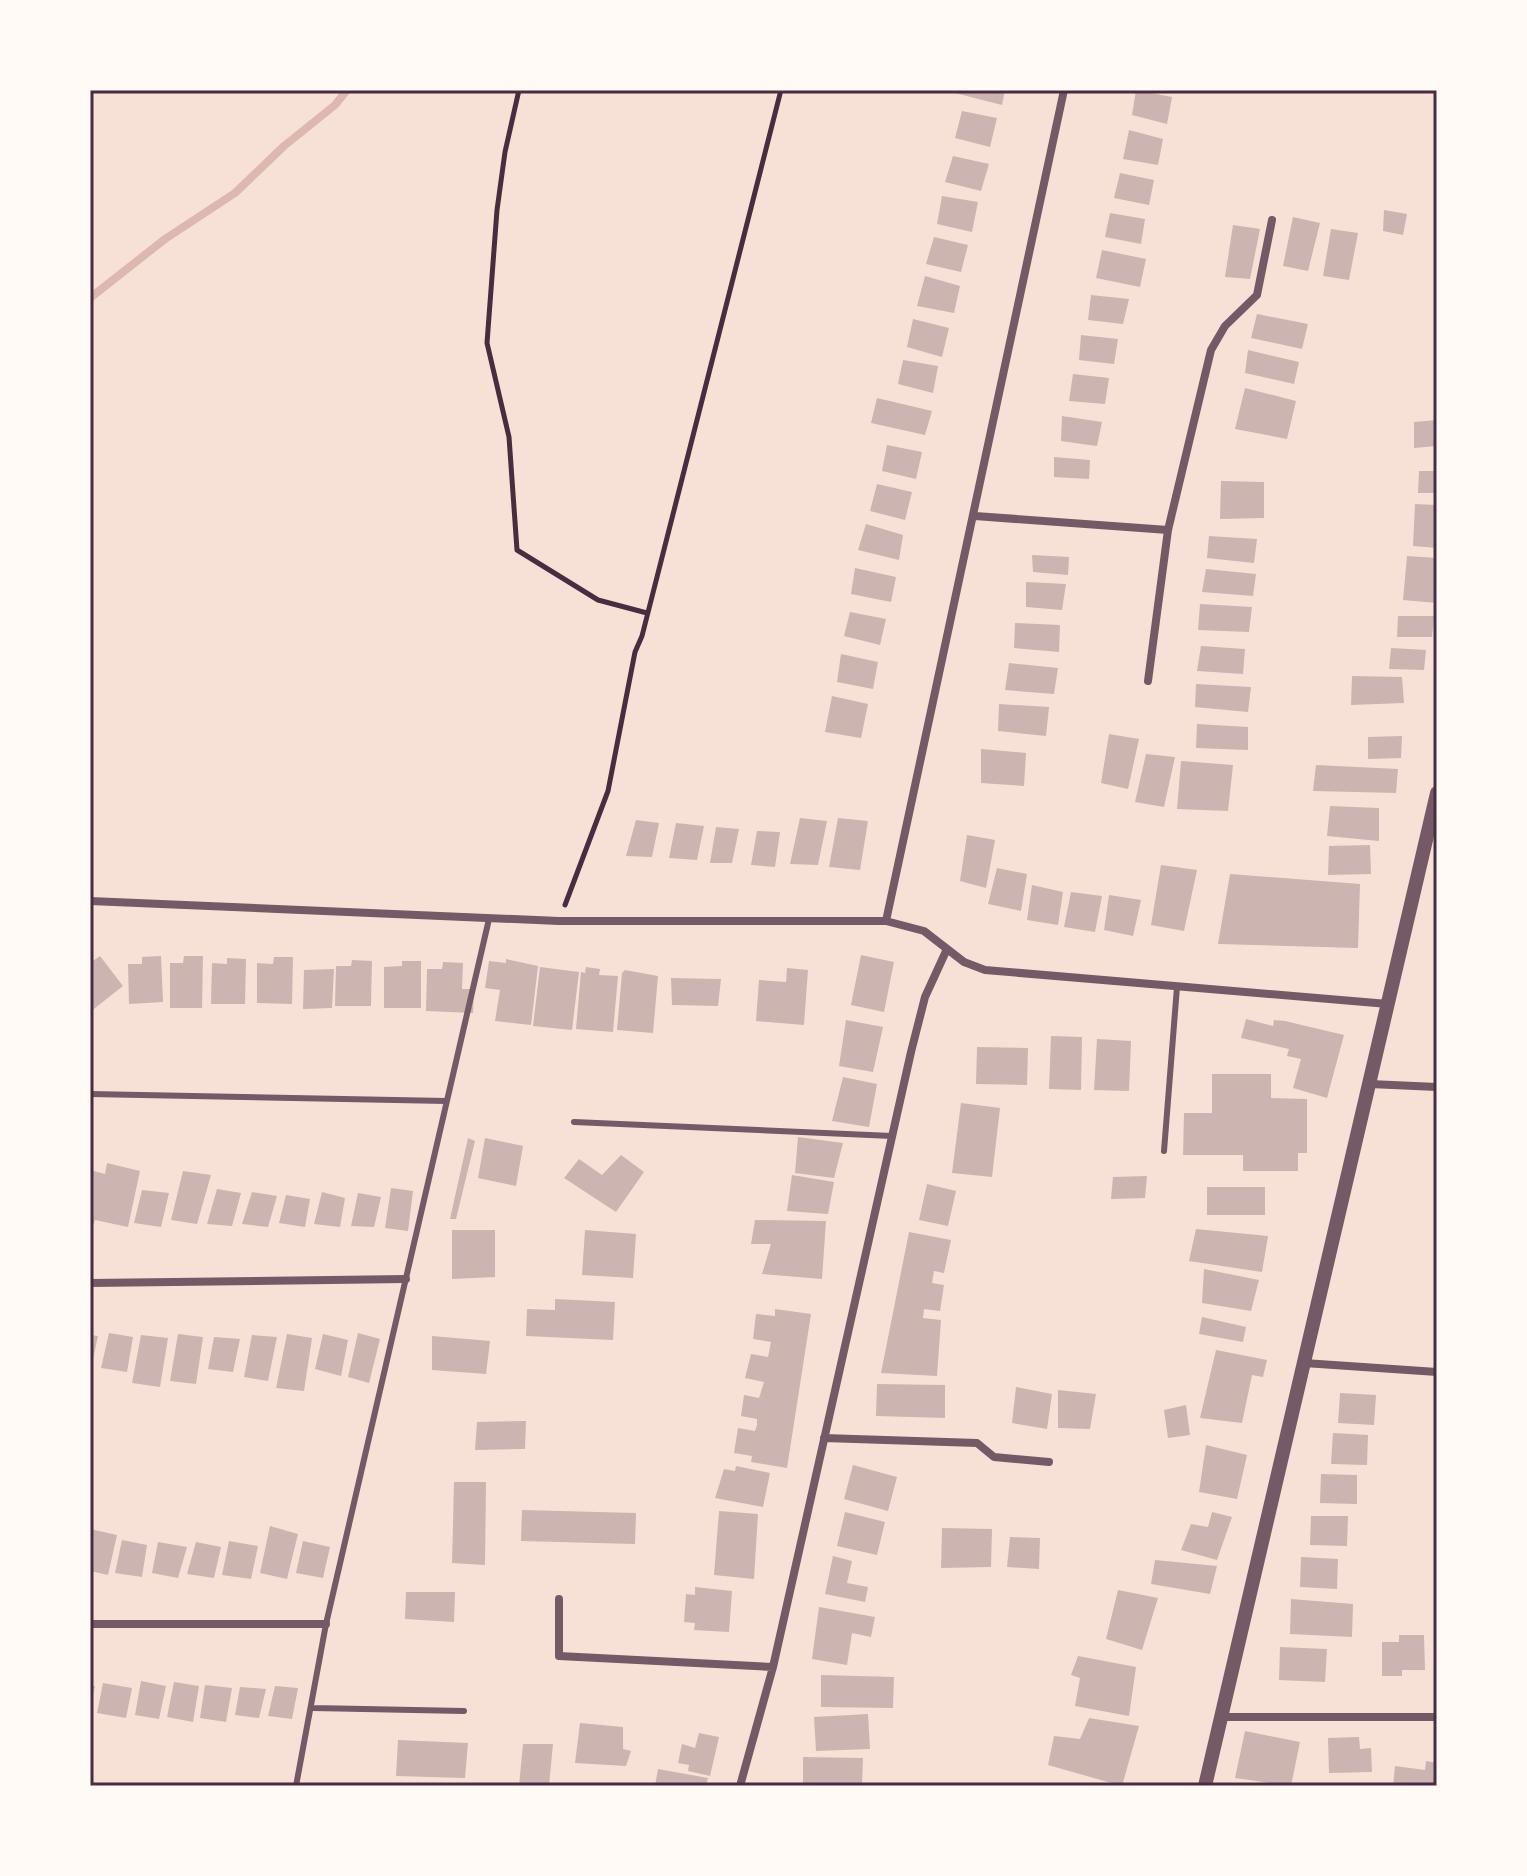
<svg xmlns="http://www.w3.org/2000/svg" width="1527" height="1876" viewBox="0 0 1527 1876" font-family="'Public Sans',sans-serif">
<rect width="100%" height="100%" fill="#f7e1d7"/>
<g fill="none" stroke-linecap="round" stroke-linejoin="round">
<path stroke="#dcb8b0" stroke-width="8" d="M90 298 165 239 235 193 284 146 335 105 347 90"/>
</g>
<path fill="#ccb4b1" d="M956 90H1005L1002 105 955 93Z
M1136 90 1172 97 1167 124 1132 115Z
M962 111 997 118 990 147 955 138Z
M1129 130 1163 139 1158 165 1123 159Z
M953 156 989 164 981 191 945 182Z
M1120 173 1154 180 1149 205 1114 198Z
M942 196 978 202 972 232 937 224Z
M1384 210 1407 214 1403 235 1383 231Z
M1110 213 1145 219 1141 244 1105 237Z
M1293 217 1320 223 1308 271 1283 266Z
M1233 225 1260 229 1250 279 1225 277Z
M1331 229 1358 233 1349 280 1323 276Z
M934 237 968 245 961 272 926 264Z
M1102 250 1146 259 1140 287 1096 278Z
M925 276 960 286 954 313 917 306Z
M1091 295 1129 299 1123 324 1088 320Z
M1257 314 1308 324 1302 349 1251 338Z
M913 319 949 328 942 357 907 347Z
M1081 335 1118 339 1114 364 1079 360Z
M1248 350 1299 362 1294 384 1245 373Z
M903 360 938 366 933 393 898 384Z
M1073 374 1109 378 1105 404 1069 401Z
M1245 388 1296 401 1287 439 1235 429Z
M877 398 932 411 925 435 871 423Z
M1062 416 1102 422 1097 446 1061 441Z
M1437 420V446L1414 448V422Z
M887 445 922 452 916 479 882 471Z
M1054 457 1090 460 1089 479 1054 477Z
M1419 471H1437V493H1418Z
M1221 481 1264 482V518L1220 519Z
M877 484 912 492 905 520 870 511Z
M1415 504 1437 505V548L1413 546Z
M866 524 903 535 899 560 858 550Z
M1209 536 1257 539 1254 563 1207 558Z
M1032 555 1069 557 1068 575 1033 572Z
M1407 556 1437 558V603L1403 600Z
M855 568 896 577 891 602 851 594Z
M1206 569 1256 574 1253 596 1202 592Z
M1026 582 1066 584 1062 610 1026 607Z
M1200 604 1252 607 1249 632 1198 630Z
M850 612 886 619 880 645 844 636Z
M1398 616H1434L1432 637H1397Z
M1015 623 1060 625 1059 652 1014 648Z
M1201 646 1245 649 1243 674 1197 671Z
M1391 648 1426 650 1424 670 1389 669Z
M841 654 878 662 873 689 837 682Z
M1009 663 1058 668 1054 694 1005 690Z
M1352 676 1402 677 1404 703 1351 705Z
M1196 684 1251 687 1248 712 1195 707Z
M832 696 868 704 861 738 825 732Z
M999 704 1049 707 1046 736 998 731Z
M1197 724 1248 727V750L1196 748Z
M1109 734 1139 739 1128 789 1101 783Z
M1402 736 1401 758 1368 759V737Z
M981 749 1026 753 1024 786 981 783Z
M1146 754 1175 757 1164 807 1135 802Z
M1181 761 1233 765 1228 811 1177 809Z
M1316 765 1398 769 1396 793 1313 791Z
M1330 806 1379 808V841L1327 836Z
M800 818 827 821 818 865 790 864Z
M838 818 868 821 860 870 829 867Z
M636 820 659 823 652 857 626 856Z
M676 823 704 826 697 860 669 858Z
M716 827 739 829 732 863H710Z
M757 831 780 832 775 867 751 865Z
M967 835 995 840 986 888 960 881Z
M1370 845 1371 874 1328 875 1329 846Z
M1161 865 1197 870 1184 931 1151 925Z
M997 868 1027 874 1021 911 988 904Z
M1230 874 1360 884 1358 948 1218 944Z
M1032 885 1063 892 1058 925 1027 920Z
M1071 892 1102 896 1095 932 1064 927Z
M1109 895 1141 900 1133 936 1104 930Z
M861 955 894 962 884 1012 851 1005Z
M100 956 123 986 90 1012V963Z
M161 956 163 1002 129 1004 128 964H142V957Z
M184 956H203L202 1008H170V963H183Z
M274 957H293L292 1004 257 1003V963L273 964Z
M227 958 246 959 245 1004H211L212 963 227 964Z
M506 959 538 966 531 1025 495 1021 500 990 485 988 489 961 506 963Z
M352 960 372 961 371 1006H335L336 966H351Z
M402 961H421V1008H384V967L402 966Z
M443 962 463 963 462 989H474L473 1013 426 1011 427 969H442Z
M540 967 579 972 572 1030 533 1026Z
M586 967 600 969 599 975 618 976 613 1032 576 1029 581 972 585 973Z
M787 968 808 970 804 1025 756 1021 759 980 786 982Z
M334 969 332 1008 303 1009 304 970Z
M625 970 658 976 653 1033 617 1030 622 973Z
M671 978 721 979 718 1006 672 1005Z
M1246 1019 1273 1026 1274 1020 1285 1021 1344 1035 1327 1098 1293 1088 1301 1059 1287 1056 1289 1049 1241 1038Z
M846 1020 883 1027 873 1072 839 1066Z
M1051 1036 1082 1037 1081 1090 1049 1089Z
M1097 1039 1131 1041 1129 1091 1094 1090Z
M977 1047 1028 1048 1027 1085 976 1084Z
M1212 1074H1271V1098L1307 1099V1153H1298V1171H1243V1155H1183L1184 1113H1212Z
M843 1077 877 1084 869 1127 832 1121Z
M961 1103 1000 1108 992 1177 952 1173Z
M798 1137 843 1143 834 1178 795 1173Z
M468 1138 475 1141 456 1219H450Z
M485 1138 523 1146 516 1186 478 1178Z
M621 1155 644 1172 616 1212 564 1178 579 1159 602 1175Z
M107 1163 140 1171 128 1227 95 1220 90 1233V1170L105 1174Z
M183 1171 211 1175 197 1224 171 1220Z
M792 1175 834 1182 828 1214 787 1211Z
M1147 1176 1145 1198 1111 1199 1113 1177Z
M927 1184 956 1191 948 1226 919 1220Z
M1207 1187H1265V1215H1207Z
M391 1188 413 1191 408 1231 385 1228Z
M217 1189 241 1193 232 1226 207 1224Z
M142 1190 169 1193 161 1227 134 1223Z
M252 1192 277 1196 268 1227 242 1224Z
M322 1192 345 1198 340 1227 314 1224Z
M358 1193 381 1197 374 1227 351 1226Z
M286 1195 310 1199 305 1227 279 1223Z
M755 1220 826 1221 822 1279 762 1274 771 1244H751Z
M1196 1229 1268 1236 1262 1272 1189 1261Z
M452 1230H495V1277L452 1279Z
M585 1230 636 1234 633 1278 582 1275Z
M909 1232 951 1240 944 1273 934 1271 932 1283 944 1285 940 1311 924 1309 923 1318 941 1320 937 1376 881 1373Z
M1204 1269 1259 1280 1251 1311 1202 1303Z
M555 1299 615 1302 613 1340 526 1336 527 1309 555 1310Z
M775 1309 811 1314 787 1468 751 1462 752 1456 734 1453 738 1428 755 1431 757 1425V1419L741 1416 744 1395 759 1398 764 1382 745 1378 751 1354 768 1357 771 1342 753 1339 756 1314 775 1316Z
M1202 1317 1246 1327 1243 1342 1199 1334Z
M109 1333 133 1337 127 1372 101 1368Z
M358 1333 380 1339 369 1383 348 1377Z
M178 1334 203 1337 196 1384 170 1381Z
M287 1334 312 1338 304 1391 276 1388Z
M323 1334 348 1340 341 1376 315 1369Z
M90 1335 98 1336 91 1368H90Z
M141 1335 168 1338 160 1387 132 1383Z
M252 1335 277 1337 268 1381 244 1377Z
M432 1336 490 1341 486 1374 432 1370Z
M214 1337 240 1339 233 1372 208 1369Z
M1216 1350 1267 1360 1263 1377 1252 1375 1242 1423 1200 1418Z
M877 1384 945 1385V1418L876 1416Z
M1016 1387 1052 1394 1047 1429 1012 1423Z
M1058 1390 1096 1394 1090 1429 1058 1428Z
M1340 1393 1376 1395 1374 1425 1338 1423Z
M1186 1405 1190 1435 1168 1438 1164 1410Z
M526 1421 525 1449 475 1450 477 1422Z
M1333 1433 1368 1435 1367 1465 1331 1464Z
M1206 1445 1247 1455 1237 1499 1199 1492Z
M853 1465 897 1477 888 1511 844 1499Z
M736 1466 770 1473 763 1507 715 1498 724 1469 735 1471Z
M1321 1474 1357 1475V1504L1320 1503Z
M454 1482H486L485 1565 452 1563Z
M522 1510 636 1513 635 1544 521 1541Z
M719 1511 758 1514 754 1579 714 1575Z
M845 1512 885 1522 877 1555 837 1546Z
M1212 1512 1232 1517 1217 1560 1181 1550 1191 1524 1208 1527Z
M1311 1516H1348L1347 1546 1310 1545Z
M270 1526 298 1534 287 1579 260 1573Z
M942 1528 992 1529 991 1567 941 1568Z
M90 1529 117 1535 108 1575 90 1571Z
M1010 1537 1040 1538 1039 1569 1007 1567Z
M122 1540 147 1545 142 1577 115 1573Z
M229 1541 258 1546 251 1579 222 1575Z
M303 1541 330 1547 323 1578 296 1573Z
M158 1542 187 1547 178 1578 152 1573Z
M196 1542 221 1547 214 1578 187 1574Z
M833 1556 852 1561 847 1583 868 1587 865 1602 825 1594Z
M1301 1557 1338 1559 1337 1589 1300 1587Z
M1155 1560 1217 1566 1210 1594 1151 1584Z
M695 1587 732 1591 729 1632 694 1630 695 1623 684 1622 686 1594 695 1595Z
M1118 1590 1158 1598 1142 1650 1106 1639Z
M406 1592H455L454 1622 405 1619Z
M1291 1599 1353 1604 1352 1637 1290 1634Z
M819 1607 875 1617 871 1637 852 1633 847 1665 812 1659Z
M1399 1635H1424L1425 1670H1402V1676H1382V1642H1399Z
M1280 1647 1327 1649 1325 1682 1279 1680Z
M1078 1656 1136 1667 1129 1716 1075 1706 1080 1678 1071 1675Z
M821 1675 894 1677 893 1708 821 1707Z
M141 1681 166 1686 159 1719 135 1715Z
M174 1682 199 1686 193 1722 167 1717Z
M103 1683 132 1688 126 1718 97 1713Z
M205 1685 232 1688 226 1722 200 1718Z
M90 1686H95L91 1705H90Z
M275 1686 298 1688 292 1719 268 1716Z
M240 1687 266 1689 259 1718 235 1715Z
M868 1714 870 1749 816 1751 814 1717Z
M1089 1718 1139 1726 1122 1786 1048 1765 1054 1736 1080 1739Z
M580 1723 623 1727V1749L631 1751 626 1766 575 1763Z
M1245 1731 1300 1742 1291 1786 1235 1778Z
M699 1733 719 1737 710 1776 688 1771 689 1765 678 1763 682 1744 695 1748Z
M1359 1737 1360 1749 1371 1748 1372 1772 1329 1773 1328 1738Z
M398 1740 468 1743 465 1778 396 1776Z
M523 1744H553L549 1786H519Z
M803 1757 863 1758 862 1786H803Z
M1426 1761 1437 1763V1786H1393L1395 1766 1425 1770Z
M658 1769 708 1778 706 1786H655Z"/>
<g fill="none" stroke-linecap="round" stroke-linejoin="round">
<path stroke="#4a2c40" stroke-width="5" d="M519 90 505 152 497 210 487 343 509 437 517 550 598 600 647 613
M565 905 608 791 635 652 642 636 781 90"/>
<path stroke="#755966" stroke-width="6" d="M90 1094 446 1101
M574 1122 892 1136
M1164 1151 1177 987
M313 1708 464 1711
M296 1786 326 1624 489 919"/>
<path stroke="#755966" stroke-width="8" d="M975 516 1168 530 1148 681
M1168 530 1211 350 1225 326 1257 295 1272 220
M90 901 559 921H886L924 931 964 962 985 970 1388 1004
M886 921 1064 90
M1370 1084 1437 1087
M90 1283 406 1279
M1304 1363 1437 1372
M824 1438 977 1443 994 1457 1049 1462
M559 1599V1656L773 1667
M90 1624H326
M1221 1717H1437
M740 1786 773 1667 911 1052 925 997 947 949"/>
<path stroke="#755966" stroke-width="14" d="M1205 1786 1437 793"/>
</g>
<rect width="1527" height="1876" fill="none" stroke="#fffaf5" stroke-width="184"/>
<rect x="92" y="92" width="1343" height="1692" fill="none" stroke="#4a2c40" stroke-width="3"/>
</svg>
